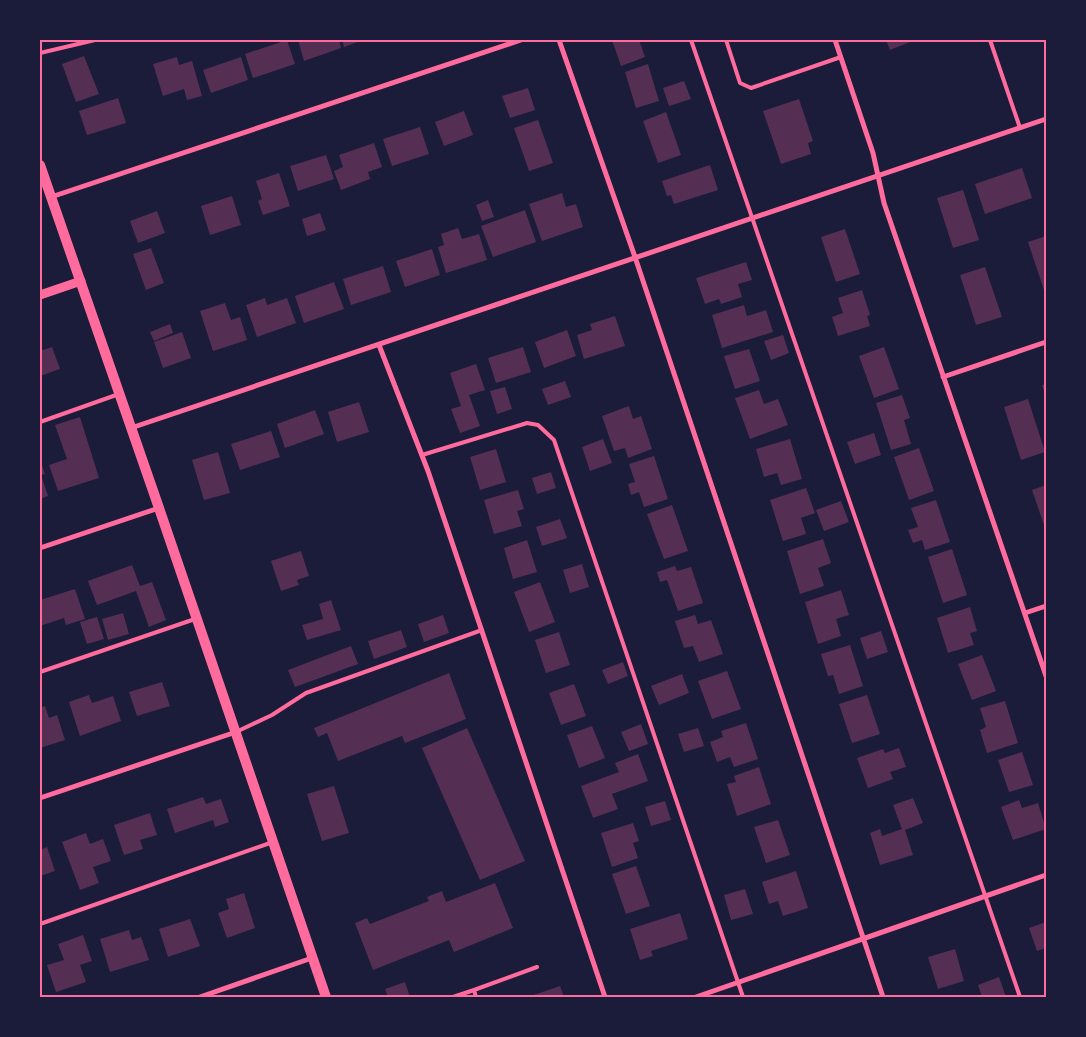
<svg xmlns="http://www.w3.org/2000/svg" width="1086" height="1037" viewBox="0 0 1086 1037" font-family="Signika,sans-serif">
<rect width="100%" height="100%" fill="#1b1b3a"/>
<path fill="#542f53" d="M287 40 295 64 253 78 245 54Z
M298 40H339L341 48 304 61Z
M342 40H363L344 47Z
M612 40H639L645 57 621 66Z
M886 40H915L890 50Z
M84 56 99 94 76 102 62 64Z
M177 57 179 65 192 61 202 96 187 100 184 89 163 96 153 64Z
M241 57 248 80 211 93 203 70Z
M648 64 659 101 636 108 625 72Z
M684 81 691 99 669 106 663 88Z
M528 88 535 110 510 118 502 96Z
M118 98 126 123 87 135 79 111Z
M799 99 813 141 808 143 811 154 781 164 763 111Z
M464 111 473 135 444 146 435 122Z
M666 112 681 155 658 163 643 121Z
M538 120 553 163 529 171 514 128Z
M420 127 429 154 392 166 383 139Z
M374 143 382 167 368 172 370 179 341 190 334 171 343 167 339 155Z
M326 155 334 179 298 191 290 166Z
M710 165 718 190 674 204 671 195 667 196 662 181Z
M1022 168 1032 198 985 214 975 184Z
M279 173 290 206 263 215 258 201 262 199 256 181Z
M963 190 979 240 953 248 937 198Z
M562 193 566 207 576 204 583 227 542 241 529 204Z
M232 196 241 225 210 235 201 206Z
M488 200 494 217 482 221 476 205Z
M525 210 536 242 493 257 481 226Z
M157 211 165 233 138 243 130 221Z
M320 213 326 230 307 236 302 219Z
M458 228 462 239 479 234 487 260 446 273 438 247 444 245 441 234Z
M845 229 860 274 836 282 821 237Z
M1046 236V296L1028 242Z
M151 248 164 283 146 290 133 254Z
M432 249 440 275 405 287 396 261Z
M746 262 752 280 738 284 742 297 721 304 719 299 705 304 696 278Z
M383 266 391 292 351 305 343 279Z
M985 267 1002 317 976 325 960 275Z
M334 282 344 309 304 323 295 296Z
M862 290 870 315 867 316 870 326 838 336 832 317 843 313 838 298Z
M265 298 267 305 287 298 296 323 257 337 246 305Z
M225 303 231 320 240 317 247 340 213 351 200 311Z
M744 305 747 316 766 310 773 332 722 348 712 315Z
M615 316 625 346 584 359 577 335 592 330 590 324Z
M170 324 173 333 154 341 150 332Z
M567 330 576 356 544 368 535 342Z
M182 332 191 358 163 368 154 342Z
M783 335 789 353 771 360 764 341Z
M52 347 60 369 40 376V351Z
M523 347 531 372 496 383 488 358Z
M884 347 899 389 874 398 859 356Z
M749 349 760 381 735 389 724 356Z
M476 364 485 390 469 395 480 426 460 433 451 409 461 406 450 373Z
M565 381 571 397 548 405 542 389Z
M1046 384V397L1042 385Z
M505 387 512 409 497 414 490 391Z
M759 390 764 404 778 399 788 425 750 439 735 398Z
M902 395 910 418 904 420 911 444 891 450 876 403Z
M1028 399 1045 452 1021 460 1004 407Z
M359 402 369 432 337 442 328 412Z
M629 406 633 419 641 416 652 449 628 458 625 448 614 451 602 416Z
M315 410 324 434 285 448 277 424Z
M80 417 99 478 58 491 49 465 67 459 55 425Z
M271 431 280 457 240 470 231 444Z
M874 433 881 455 855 464 847 442Z
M603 439 612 463 590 471 582 447Z
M790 439 802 479 781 485 777 473 764 477 756 449Z
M919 448 934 491 909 500 894 457Z
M496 449 506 482 480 490 470 457Z
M218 452 230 493 204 500 192 460Z
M654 456 668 499 644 507 639 492 631 495 628 484 635 482 629 464Z
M40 460 45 474 41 475 48 496 40 499Z
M551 472 556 488 537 494 532 478Z
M1046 485V531L1032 490Z
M806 488 815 513 801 518 806 534 783 541 770 500Z
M518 490 524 509 517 511 522 526 494 534 484 500Z
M936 500 950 542 925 550 922 540 913 543 908 530 918 527 911 508Z
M841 501 849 522 824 531 816 510Z
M672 505 688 551 664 559 647 514Z
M560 519 567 538 542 546 536 527Z
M823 539 831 563 818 568 824 586 800 594 787 551Z
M527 540 537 572 513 579 504 548Z
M952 549 967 595 943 603 928 557Z
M301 551 309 576 297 580 299 585 281 591 271 561Z
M582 564 589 587 570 593 563 570Z
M132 565 140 586 152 582 166 620 149 627 136 591 97 605 88 581Z
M675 566 677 571 691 567 703 603 678 611 667 580 660 582 657 572Z
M540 582 555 622 529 632 514 592Z
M75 589 85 619 66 625 64 618 40 626V600Z
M841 590 849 615 836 619 841 636 818 644 805 602Z
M331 600 341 630 307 640 302 625 323 619 319 604Z
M970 607 977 631 970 633 974 645 948 653 937 618Z
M123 613 129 634 108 640 102 619Z
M443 615 449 633 424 642 418 624Z
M695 615 698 624 711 620 723 654 699 662 693 646 684 648 675 621Z
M97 617 104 639 87 644 80 622Z
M401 630 407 647 374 659 368 641Z
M881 631 888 652 867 659 860 638Z
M559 632 570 665 546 673 535 640Z
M850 645 863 686 839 694 833 675 828 676 821 654Z
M351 646 358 664 295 687 288 670Z
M982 655 996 691 972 700 958 664Z
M623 662 628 676 608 684 602 670Z
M727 671 741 709 712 719 698 681Z
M449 673 466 719 405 743 402 736 338 761 327 733 318 737 314 728Z
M682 674 689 693 659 705 651 686Z
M162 682 170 706 137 716 129 692Z
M574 684 586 716 561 725 549 693Z
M89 695 92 703 113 696 121 721 80 736 69 702Z
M867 695 880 734 852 743 839 704Z
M1005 701 1018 743 987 753 980 730 986 727 980 708Z
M45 706 49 718 57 715 65 740 40 748V708Z
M746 723 758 759 734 767 730 757 717 762 710 742 723 737 721 731Z
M641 724 648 744 629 751 621 732Z
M592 726 605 758 579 768 567 735Z
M467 728 525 861 480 880 422 748Z
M698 728 704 746 684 752 678 734Z
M899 748 906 767 890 772 893 779 868 788 857 758 883 749 885 753Z
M1022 752 1033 785 1009 792 998 760Z
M638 754 648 781 612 794 618 809 593 818 581 786 619 772 615 763Z
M759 767 771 804 737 816 727 784 736 782 734 776Z
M334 786 349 833 322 841 307 794Z
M203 797 206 804 221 799 229 822 215 827 213 820 175 833 167 809Z
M913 798 923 823 905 830 913 855 880 865 870 833 880 829 882 836 902 829 893 805Z
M1019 800 1022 808 1038 803 1046 829 1013 840 1001 807Z
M665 801 671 820 651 826 645 807Z
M150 813 157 835 140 840 143 849 124 855 114 825Z
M778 820 790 855 766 863 754 827Z
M633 823 639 841 633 843 638 858 612 867 601 833Z
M86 833 90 844 103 839 111 861 93 867 99 883 80 890 62 842Z
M47 847 55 871 40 876V850Z
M636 866 650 906 626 914 612 874Z
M796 871 808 908 783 916 778 901 769 904 762 882Z
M495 883 513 928 454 952 449 940 373 970 355 923 367 918 370 924 429 901 427 897 442 891 446 902Z
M745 889 753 914 731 920 724 895Z
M244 893 255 928 227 938 218 913 229 909 226 899Z
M680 913 688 939 651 951 653 956 640 960 630 929Z
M190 919 200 946 168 957 159 929Z
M1046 922V948L1037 951 1029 928Z
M129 930 132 940 141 937 149 960 110 972 100 939Z
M83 935 92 961 80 965 86 982 56 992 47 965 64 960 58 944Z
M955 949 964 981 938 989 928 957Z
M999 977 1006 997H982L978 985Z
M405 982 410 997H388L385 989Z
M560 986 564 997H528Z"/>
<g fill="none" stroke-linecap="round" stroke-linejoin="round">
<path stroke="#ff6b9d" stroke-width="4" d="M691 40 1020 997
M726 40 740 83 751 88 841 57
M990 40 1020 128
M40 53 95 40
M40 422 119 394
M422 455 527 423 538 425 554 440 743 997
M40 672 195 619
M236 732 272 715 306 693 482 630
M40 924 273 842
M453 997 474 990
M476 997 474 990 537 967"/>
<path stroke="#ff6b9d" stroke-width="5" d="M559 40 635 257 883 997
M835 40 873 153 884 203 1046 676
M51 197 521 40
M379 345 428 471 605 997
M943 377 1046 342
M131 428 1046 119
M40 548 159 508
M1025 613 1046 606
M40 798 236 732
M200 997 312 958
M696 997 1046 875"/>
<path stroke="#ff6b9d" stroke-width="9" d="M40 295 81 281"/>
<path stroke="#ff6b9d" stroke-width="10" d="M40 165 159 508 326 997"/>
</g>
<rect width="1086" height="1037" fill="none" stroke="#1b1b3a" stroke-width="82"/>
<rect x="41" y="41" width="1004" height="955" fill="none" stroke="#ff6b9d" stroke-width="2"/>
</svg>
